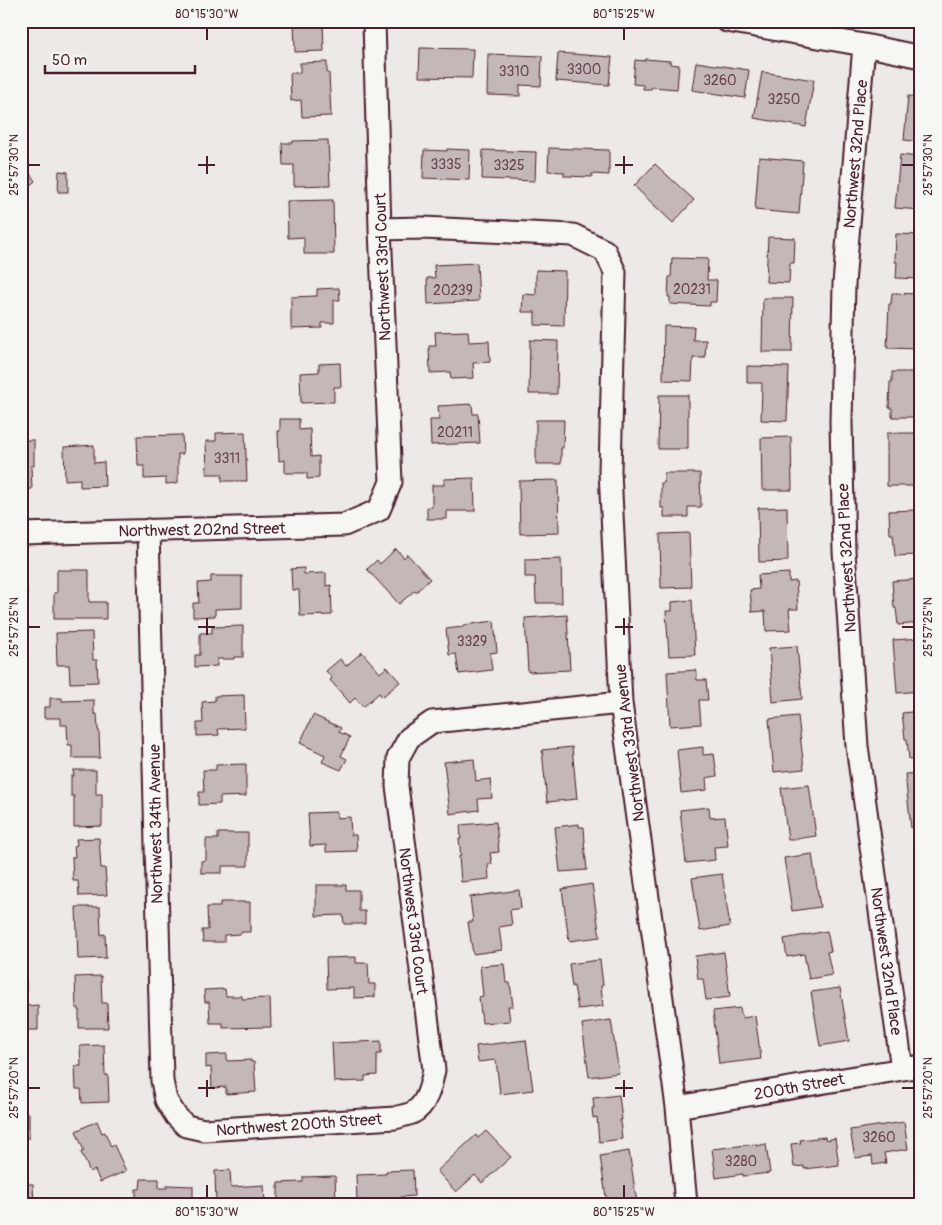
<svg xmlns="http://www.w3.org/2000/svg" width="942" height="1225" viewBox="0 0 942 1225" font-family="Pangolin,sans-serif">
<rect width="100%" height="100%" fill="#ece9e6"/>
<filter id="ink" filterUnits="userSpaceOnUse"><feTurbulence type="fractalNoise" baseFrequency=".02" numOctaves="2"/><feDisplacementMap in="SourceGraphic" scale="10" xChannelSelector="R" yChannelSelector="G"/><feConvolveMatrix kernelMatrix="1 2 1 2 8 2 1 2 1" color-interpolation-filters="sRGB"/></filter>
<g filter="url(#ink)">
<path fill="#c4b7b7" stroke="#4a1f2b" d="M294 21H323L324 51 295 52Z
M420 48 473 49 472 78 419 77Z
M558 53 612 57 609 85 556 81Z
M488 54 542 56 541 86 520 85V96L487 95Z
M645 59 670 61V64L679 65 677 89 652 87 651 89H643V85L633 84 635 60 645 61Z
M327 62V73H329L331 116 302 117 301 100 291 101 290 73H300V63Z
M696 62 749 70 745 98 692 90Z
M762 72 814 80 806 127 754 118Z
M908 96 921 97V142L904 140Z
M328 140 330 185 294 186V165H283L282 143H293V141Z
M549 148 609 150V175L592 174V177L564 176V172L548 171Z
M447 149 470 150 469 180 423 178 424 150 447 151Z
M483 150 536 152 535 181 482 179Z
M900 155 921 157V210L895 208Z
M759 157 803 161 799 214 755 210Z
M655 164 694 200 673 223 634 186Z
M28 171 35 181 23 191 21 188V177Z
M59 171 68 172V192H58Z
M333 200 334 254H304V237L288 238 287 201Z
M896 234 921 235V279L896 278 897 262H895Z
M768 237 795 238 794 263H790L789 283 766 282Z
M21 253H25V265L21 266Z
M672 258 708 259 707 280H717L716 302H710V306L670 304V297H668L669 277H671Z
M477 263 479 301 428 304 427 278H435L434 265Z
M536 270 565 271 564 326 535 325V312H522L523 294 536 295Z
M339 288 340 300H334V323H322V328L291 329V297L317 296V289Z
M892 293 918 294V312L920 313V320H921V349L887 348 889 304H891Z
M763 298H793L792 352H762Z
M664 326 694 327 693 340H706L705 358H693L692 381 663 380Z
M468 331 469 342 489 341 490 362 473 363 474 378 451 379 450 372 430 373 429 346H436L435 332Z
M530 340 558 341 557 394H529Z
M340 363 341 387H334V402L301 403 300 373 319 372V364Z
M747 366 789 367 787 421 761 420 762 383H747Z
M892 372H921V417H892V408H889L890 382H892Z
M659 395H688V449H658Z
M472 404 473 414H478L480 443 431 445 430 420H439L438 406Z
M280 419H299V430L310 429 311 457 319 456V478L307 479V473H285V460L279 461 278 431H280Z
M536 420H564L563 448H561V464H536Z
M245 432 247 481H222V474H207L206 441H216V433Z
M887 433H917V448H921V486H887Z
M182 435 183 454H178V483L166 484V478L144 479V466H138L137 436Z
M791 437 792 490H762L761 438Z
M21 440H34V466H31L32 489H21Z
M94 445V463L104 462 105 486 80 487V479L65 480 64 447Z
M664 473H700L701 507H688V517H664V508H661V483H664Z
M474 478 475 511H447V519H427V507H432V485H444V479Z
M558 480 559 533 520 534 519 481Z
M787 507 788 561 759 562 758 508Z
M917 510 919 555 895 556 893 534H890L889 511Z
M689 533 691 587 661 588 660 534Z
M396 549 404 558 407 554 430 579 416 592 414 591 399 604 367 569 377 560 380 564Z
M561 559 562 603H536L535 577H525V560Z
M304 568V574L326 573V586L331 585 332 615 300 616 299 590H292L291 569Z
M57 570H89V602H106V619H54V593H57Z
M789 573V582L796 581 798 609H789L791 630 766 631 765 611 752 612 750 590 759 589 758 575Z
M211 576H242V608L215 609V616L193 617V603H199L198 583 211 582Z
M921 579V623L898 625 896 608H894L892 581Z
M21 588H27V597H21Z
M692 600 695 655 669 656 666 611H672V602Z
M567 615 570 670 528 672 525 618Z
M494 621 497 652 490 653 492 670 459 674 456 654 449 655 446 629 463 627V625Z
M243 626V657H234V659H217V666L195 667V655H200V633H212V627Z
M92 632 93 660H97L98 682 70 683 69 665H57L56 633Z
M921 638V691L897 693 893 640Z
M797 646 802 699 773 702 769 648Z
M362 652 380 673 387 667 400 682 382 697 379 693 363 707 355 698 350 703 330 680 332 678 326 671 340 659 346 666Z
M696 670 697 680H706L708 700H699L701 724 670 726 667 672Z
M244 695 245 728 218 729 219 735 197 736V723H203L202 702 215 701V696Z
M50 698H62V701L94 700V714H97L98 730H99L100 758H72V745H68L67 725H61V718H44V707H50Z
M921 711V758L909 759 907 739H905L902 713Z
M313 715 341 728 339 732 350 737 341 756 347 759 341 770 322 762 325 755 300 743Z
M798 716 804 769 774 772 769 719Z
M572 747 577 799 547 802 542 750Z
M703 747V755L714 754 717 776 706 778 707 790 681 793 677 750Z
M474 759 476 781 490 779 492 798 478 799 479 810 450 814 444 762Z
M246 764V796L220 797V804L199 805V792H204L203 770H216V765Z
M73 770H96V794H102V826L74 827V796H71V776H74Z
M921 773V827L911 828 905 774Z
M809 785 816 836 788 840 781 788Z
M709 807 710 818 725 817 728 846 714 847 715 860 686 863 680 810Z
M337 812V818L350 817 351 835H356L357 851 326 852V845L310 846 308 813Z
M496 822 499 852 490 853 492 864H488L489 879 461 882 459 856H461L459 839H461L460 825Z
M579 824V827H584L585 842H584L587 870 560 872 555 827Z
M218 833H248V866H222V873H201V861L206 860V839H218Z
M99 838 101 868H105L107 895 79 896 78 881H73L72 857H75L74 846 77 845 76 839Z
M812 854 820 907 792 911 784 858Z
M722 874 730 926 700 931 692 878Z
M592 884 600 937 569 941 562 889Z
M316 885H346V890H359V911H365V924H344L343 915 316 916Z
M519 890 521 908 510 910 512 925 499 927 502 950 473 954 468 922H473L470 897Z
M220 902H250V932H241V934L224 935V942H203L202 930H208L207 907H220Z
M76 907H100L101 935 105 934 106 958 78 959Z
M827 931 831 951 827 952 832 975 809 979 804 954 787 957 784 939Z
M724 952 730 997 706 1000 703 979H698L695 956Z
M356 957V963H368L369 984H375V997L354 998V988L327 989 326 958Z
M600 960 603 985 601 986 603 1006 578 1009 574 986 572 987 569 964Z
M504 964 506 983H510L513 1006H508L510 1021 482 1023 479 997 483 996 480 966Z
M101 976 102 1003H107L108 1028H79V1008H76L75 977Z
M21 981H26V1006L38 1005V1030H21Z
M840 988 849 1041 820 1046 811 992Z
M225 989 226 996H242V999L270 998 271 1027 223 1028V1023H210L209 1002H205L204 990Z
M740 1008 742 1018 755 1016 761 1059 719 1064 713 1011Z
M611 1020 619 1073 589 1077 582 1024Z
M526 1040 533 1090 500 1094 496 1060 478 1062 476 1046Z
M381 1041V1054H377V1075L365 1076V1081L334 1082 332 1043Z
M104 1045 105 1075H108L109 1102 82 1103 81 1089H76L75 1066H81L80 1046Z
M227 1054V1061L251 1060V1062H254L256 1092 226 1094V1087L212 1088 211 1067 206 1068V1055Z
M619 1095 622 1120H620L622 1139 599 1142 597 1117 593 1118 592 1108H594L593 1098Z
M21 1113H29V1138H22V1157H21Z
M97 1121 102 1133 105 1132 111 1147 114 1145 126 1171 100 1182 95 1170 90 1172 81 1152 84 1151 76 1131Z
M904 1122 908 1149 884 1153 886 1163 873 1165 872 1156 855 1158 850 1130Z
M486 1131 511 1157 482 1183 475 1175 456 1192 437 1171 476 1135 478 1138Z
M825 1137 826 1140 835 1138 839 1165 804 1169V1166L794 1167 791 1144 801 1143 800 1140Z
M756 1144V1146L766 1144 770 1173 743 1176V1174L716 1178 712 1149Z
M629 1151 637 1203 607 1204 600 1156Z
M230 1170 231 1187 264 1185 265 1204H216L215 1171Z
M413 1170 414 1196 401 1197V1202L365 1204V1200H357L356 1175 386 1174V1171Z
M335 1176 336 1204H278V1183L303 1182V1177Z
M141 1179H159V1188H167V1185L193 1186V1204H136V1189H140Z
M21 1184H33L34 1204H21Z"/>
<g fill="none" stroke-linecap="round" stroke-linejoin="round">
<g stroke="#4a1f2b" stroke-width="25">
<path id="minor" d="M727 21 864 45 921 57
M864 45 844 284 841 422 844 551 857 746 902 1069
M380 229 422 228 573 235 605 251 615 272 610 471 621 703 677 1107 686 1204
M148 530 162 1081 166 1100 176 1116 186 1126 204 1130 395 1118C401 1116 407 1115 412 1113 427 1106 431 1085 434 1070L397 786 398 758 409 738 432 722 621 703
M21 534 344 525 379 510 391 482 380 229 374 21
M677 1107 921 1066"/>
</g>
<use href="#minor" stroke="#f6f6f2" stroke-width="21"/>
</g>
</g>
<path fill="none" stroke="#4a1f2b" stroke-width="2" d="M207 28V40M624 28V40M207 156V174M624 156V174M28 165H40M198 165H215M615 165H633M902 165H914M207 618V635M624 618V635M28 627H40M198 627H215M615 627H633M902 627H914M207 1080V1097M624 1080V1097M28 1088H40M198 1088H215M615 1088H633M902 1088H914M207 1185V1198M624 1185V1198"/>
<g text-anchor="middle" stroke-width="4" stroke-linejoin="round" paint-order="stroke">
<g font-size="14" fill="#68454e">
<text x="584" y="74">3300</text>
<text x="514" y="76">3310</text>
<text x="720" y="85">3260</text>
<text x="784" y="104">3250</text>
<text x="446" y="169">3335</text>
<text x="509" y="170">3325</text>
<text x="692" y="294">20231</text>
<text x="453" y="295">20239</text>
<text x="455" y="437">20211</text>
<text x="227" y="463">3311</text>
<text x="472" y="646">3329</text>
<text x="879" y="1142">3260</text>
<text x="741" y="1166">3280</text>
</g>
<g font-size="16" fill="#4a1f2b" stroke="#f6f6f2">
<text transform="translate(855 154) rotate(-85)" y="6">Northwest 32nd Place</text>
<text transform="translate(382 267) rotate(-92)" y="6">Northwest 33rd Court</text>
<text transform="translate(202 529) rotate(-1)" y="6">Northwest 202nd Street</text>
<text transform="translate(846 558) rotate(-93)" y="6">Northwest 32nd Place</text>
<text transform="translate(629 743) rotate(-97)" y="6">Northwest 33rd Avenue</text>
<text transform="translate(155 824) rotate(-91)" y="6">Northwest 34th Avenue</text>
<text transform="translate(414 921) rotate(83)" y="6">Northwest 33rd Court</text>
<text transform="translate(887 961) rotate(82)" y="6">Northwest 32nd Place</text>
<text transform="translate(799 1086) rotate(-10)" y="6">200th Street</text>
<text transform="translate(299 1124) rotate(-4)" y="6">Northwest 200th Street</text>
</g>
</g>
<rect width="942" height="1225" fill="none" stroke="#f6f6f2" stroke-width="55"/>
<path d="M45 65v8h150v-8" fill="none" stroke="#4a1f2b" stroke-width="2.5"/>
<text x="52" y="65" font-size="15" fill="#4a1f2b" stroke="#f6f6f2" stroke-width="4" paint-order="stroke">50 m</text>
<rect x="28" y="28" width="886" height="1170" fill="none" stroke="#4a1f2b" stroke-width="2"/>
<g font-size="12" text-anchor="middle" fill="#4a1f2b">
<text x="207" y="18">80°15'30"W</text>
<text x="624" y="18">80°15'25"W</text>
<text transform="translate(14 165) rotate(-90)" y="4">25°57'30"N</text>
<text transform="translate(928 165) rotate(-90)" y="4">25°57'30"N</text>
<text transform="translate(14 627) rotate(-90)" y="4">25°57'25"N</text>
<text transform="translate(928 627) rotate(-90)" y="4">25°57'25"N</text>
<text transform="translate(14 1088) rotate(-90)" y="4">25°57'20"N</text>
<text transform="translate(928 1088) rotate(-90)" y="4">25°57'20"N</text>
<text x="207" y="1216">80°15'30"W</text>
<text x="624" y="1216">80°15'25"W</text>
</g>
</svg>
